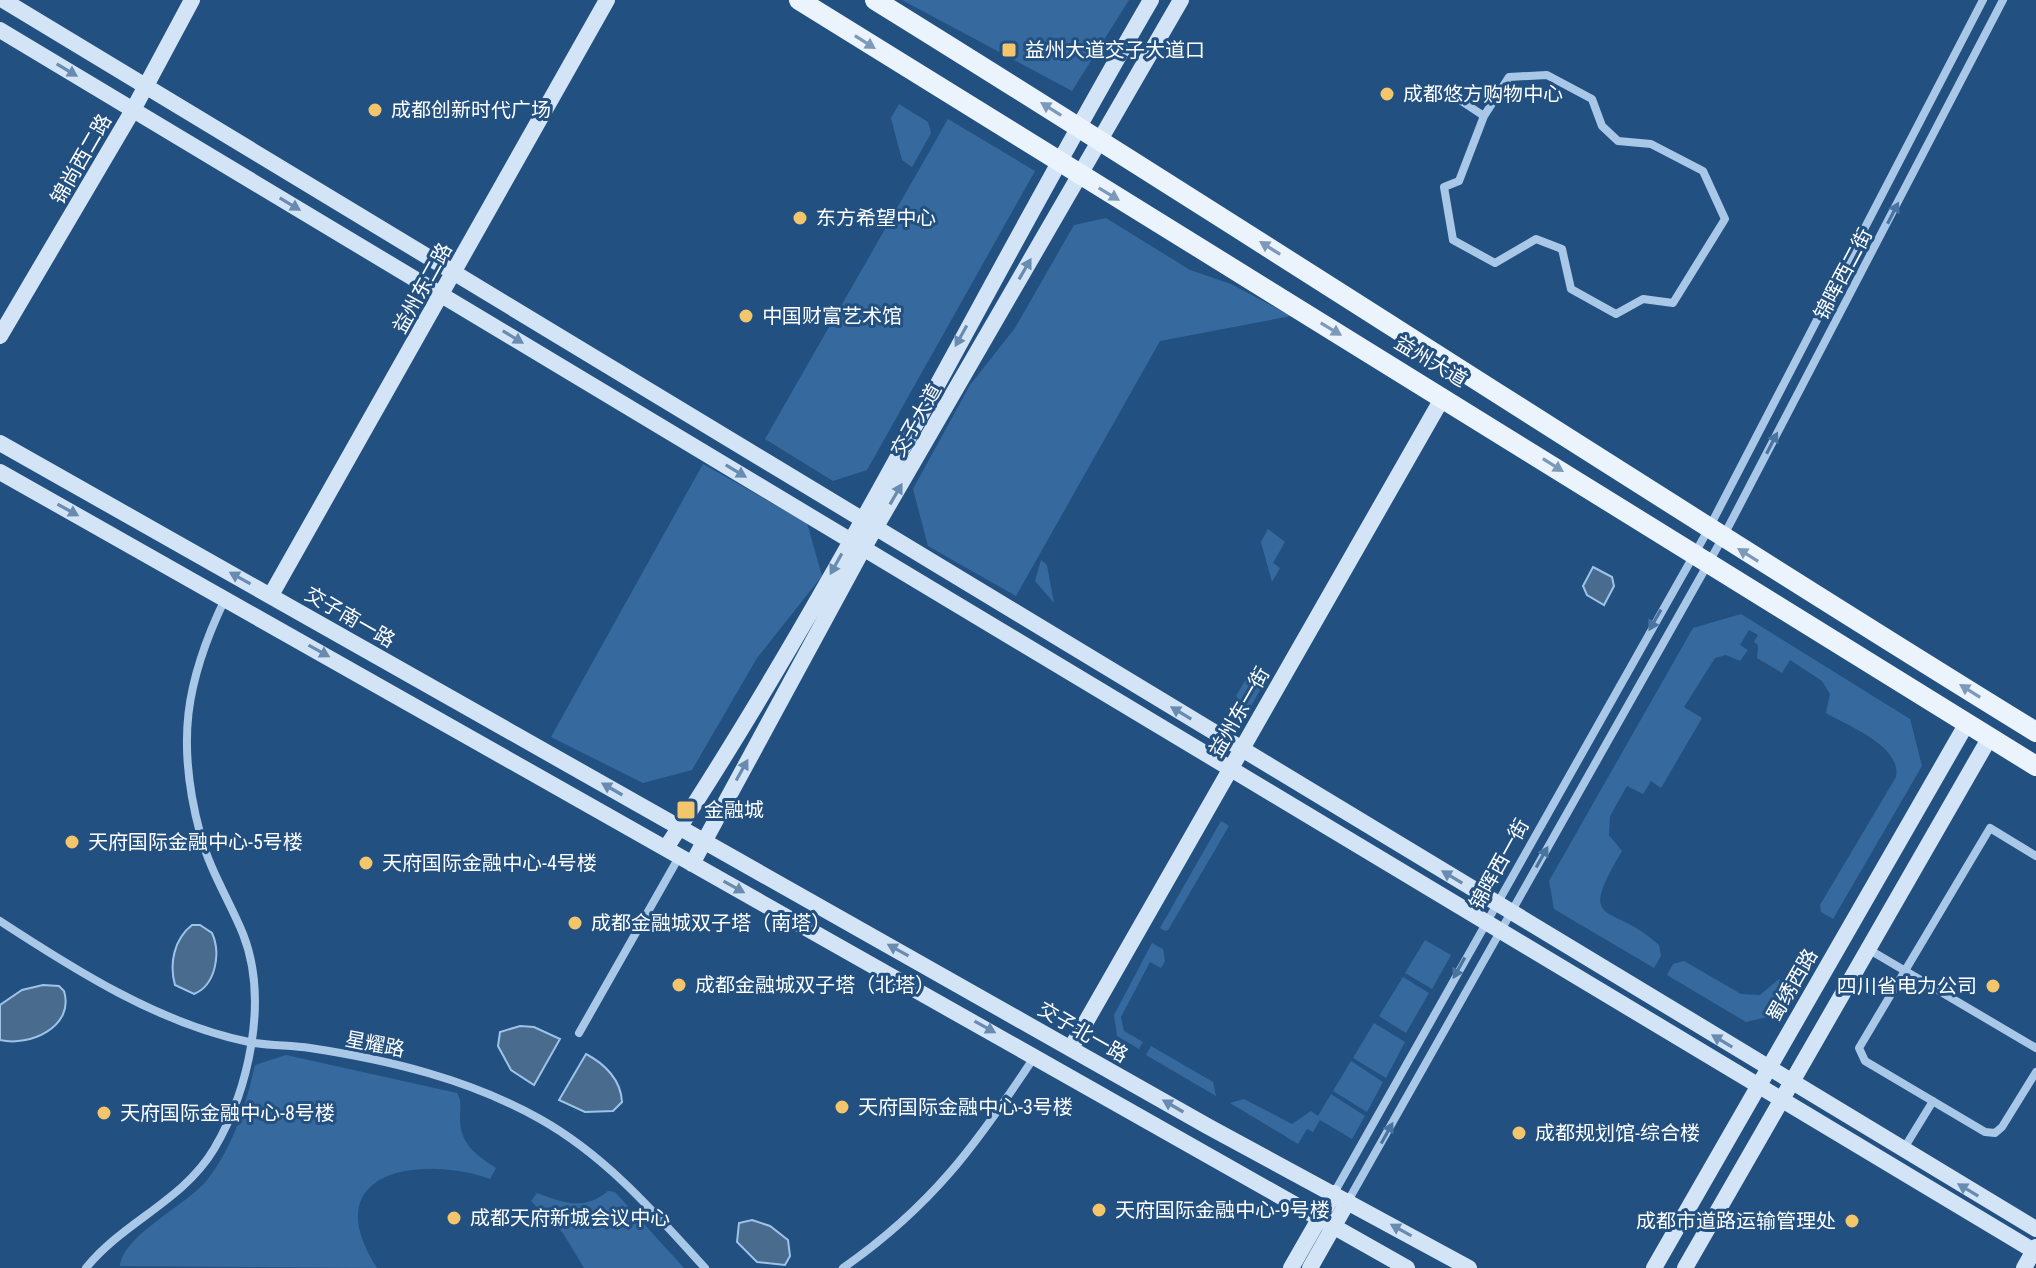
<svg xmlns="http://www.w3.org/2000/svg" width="2036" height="1268" viewBox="0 0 2036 1268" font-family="'Roboto Condensed','Noto Sans SC',sans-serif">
<rect width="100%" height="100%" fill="#225081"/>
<path fill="#366a9f" d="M902 0H1129L1072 91Z
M899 104 928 122 931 133 912 167 902 160 891 118Z
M948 119 1035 171 867 470 833 481 765 439Z
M1106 218 1190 270 1231 284 1291 316 1160 341 1016 596 928 546 913 489 970 385 1015 328 1074 225Z
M703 464 807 523 822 576 757 658 692 770 643 783 551 737Z
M1268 529 1285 542 1273 563 1280 568 1272 582 1261 542Z
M1041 560 1047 565 1054 603 1035 581Z
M1741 614 1910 719 1922 766 1833 919 1821 912 1820 905 1896 777C1902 746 1848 726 1826 713L1830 694 1822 681 1790 660 1782 673 1757 658 1758 645 1754 642 1758 635 1749 630 1740 645 1748 650 1740 661 1726 655 1715 658 1684 707 1702 718 1661 788 1651 781 1643 794 1627 786 1610 816 1609 835 1622 851C1575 930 1612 901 1659 945L1661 956 1654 968 1554 909 1549 881 1693 628Z
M1248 676 1260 683 1261 688 1248 712 1236 696Z
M1221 821 1229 826 1168 930 1165 931 1160 928Z
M1425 940 1451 955 1432 989 1405 973Z
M1152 943 1163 949 1165 961 1161 968 1150 962 1121 1017 1124 1031 1143 1042 1139 1049 1117 1036 1114 1015Z
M1684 961 1741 994 1760 995 1779 979 1794 988 1780 1014 1746 1022 1667 975 1673 964Z
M1403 977 1429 993 1406 1033 1379 1016Z
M1374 1023 1405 1042 1386 1078 1353 1058Z
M1151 1046 1213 1082 1216 1096 1146 1055Z
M286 1055 457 1093C462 1101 460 1108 460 1118 460 1144 476 1155 496 1168L490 1179C418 1154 315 1172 377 1268L120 1266C124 1234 186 1206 207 1180 233 1147 246 1105 255 1065Z
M1351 1061 1383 1082 1367 1112 1333 1091Z
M1331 1094 1365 1116 1352 1139 1320 1120 1313 1132 1307 1129 1298 1144 1230 1103 1244 1099 1292 1124 1311 1111 1318 1116Z
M608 1191 615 1192 684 1268H584L563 1233 531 1201 537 1193C564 1203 584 1211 608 1191Z"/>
<path fill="#496b8e" stroke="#9dc3e8" stroke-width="2" d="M1593 567 1612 577 1614 586 1604 605 1587 595 1583 586Z
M192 925H200L212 933C221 953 216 985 194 994L175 985C169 964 174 939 192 925Z
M43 985 59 986 64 991C75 1027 29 1047 0 1040V1005L22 990Z
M520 1026 534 1027 560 1039 534 1085 511 1070 498 1046 500 1032Z
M586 1054C605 1064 621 1080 622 1102L613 1111 585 1112 559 1100Z
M752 1220 770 1226 788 1240 790 1256 785 1265 757 1262 737 1242 739 1223Z"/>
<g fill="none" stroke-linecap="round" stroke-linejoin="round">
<path stroke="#a9c8e7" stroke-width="8" d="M1449 93 1484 116 1459 181 1444 187 1453 240 1495 263 1536 239 1562 249 1571 289 1616 314 1643 299 1673 303 1725 219 1703 171 1651 144 1618 141 1602 126 1592 99 1547 75 1509 77 1484 116
M2036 856 1990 828 1859 1048 1865 1061 1985 1132 1995 1133 2002 1127 2036 1072
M0 921C75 970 160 1024 249 1042 269 1046 290 1045 310 1048 389 1060 469 1079 540 1119 606 1156 655 1213 705 1268
M1868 949 2036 1048
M579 1033 679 857
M1903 1150 1933 1101
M1334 1193 1708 530 1983 0
M1348 1201 1722 539 2003 0
M86 1268C123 1222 183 1201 214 1149 249 1090 269 1000 243 934 229 900 209 869 200 833 176 743 185 682 225 599
M843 1268C932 1206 976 1145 1035 1056"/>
<path stroke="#d3e4f6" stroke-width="16" d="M3 0 2036 1229
M0 30 2034 1251
M0 336 133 110 192 0
M0 443 1209 1127 1469 1268
M0 472 1407 1268
M271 595 607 0
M666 848C845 576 987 281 1151 0
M692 864 863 549 1181 0
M1071 1048 1443 397
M1291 1268 1334 1193
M1310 1268 1348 1201
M1654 1268 1967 723
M1685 1268 1990 737
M2024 1268 2036 1247"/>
<path stroke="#ebf3fd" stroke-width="20" d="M799 0 2036 766
M875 0C1264 241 1646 492 2036 732"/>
</g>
<defs><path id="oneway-solid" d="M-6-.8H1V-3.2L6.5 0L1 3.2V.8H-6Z" transform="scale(2)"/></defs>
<g fill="#7c99b9">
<use href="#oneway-solid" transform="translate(865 42) rotate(32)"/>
<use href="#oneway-solid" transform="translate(1051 109) rotate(-148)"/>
<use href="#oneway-solid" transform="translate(1109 194) rotate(31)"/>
<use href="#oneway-solid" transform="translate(1270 248) rotate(-148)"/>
<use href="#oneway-solid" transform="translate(1331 329) rotate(31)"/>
<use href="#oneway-solid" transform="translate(1553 465) rotate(32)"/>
<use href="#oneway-solid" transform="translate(1748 555) rotate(-148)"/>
<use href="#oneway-solid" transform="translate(1970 691) rotate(-148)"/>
</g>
<g fill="#698bb0">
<use href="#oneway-solid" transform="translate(67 70) rotate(31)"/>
<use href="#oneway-solid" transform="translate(290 204) rotate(31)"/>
<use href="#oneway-solid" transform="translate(1025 269) rotate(-60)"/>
<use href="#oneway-solid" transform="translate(961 336) rotate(119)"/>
<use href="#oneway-solid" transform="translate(513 337) rotate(31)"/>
<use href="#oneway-solid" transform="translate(736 471) rotate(31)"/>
<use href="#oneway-solid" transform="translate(896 494) rotate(-60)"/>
<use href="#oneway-solid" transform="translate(68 510) rotate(29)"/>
<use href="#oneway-solid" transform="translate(836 564) rotate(119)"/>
<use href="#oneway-solid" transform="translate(240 578) rotate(-151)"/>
<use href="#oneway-solid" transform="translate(319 651) rotate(29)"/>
<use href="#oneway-solid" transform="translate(1181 713) rotate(-149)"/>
<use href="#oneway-solid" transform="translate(742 770) rotate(-61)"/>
<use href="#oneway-solid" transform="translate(612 789) rotate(-150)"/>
<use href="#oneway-solid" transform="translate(1452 877) rotate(-149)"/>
<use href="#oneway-solid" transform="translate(734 887) rotate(29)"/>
<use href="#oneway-solid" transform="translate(898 950) rotate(-151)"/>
<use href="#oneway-solid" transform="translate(985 1027) rotate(29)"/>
<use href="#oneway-solid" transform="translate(1722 1041) rotate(-149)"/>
<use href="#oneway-solid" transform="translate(1173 1106) rotate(-150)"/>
<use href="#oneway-solid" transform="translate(1968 1190) rotate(-149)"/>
<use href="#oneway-solid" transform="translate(1401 1230) rotate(-151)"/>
</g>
<g fill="#4a74a0">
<use href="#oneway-solid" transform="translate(1893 213) rotate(-63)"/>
<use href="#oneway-solid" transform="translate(1772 443) rotate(-63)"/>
<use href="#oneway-solid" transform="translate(1655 620) rotate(120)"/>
<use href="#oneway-solid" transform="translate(1542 857) rotate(-61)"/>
<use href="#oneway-solid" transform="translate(1459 968) rotate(119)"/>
<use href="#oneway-solid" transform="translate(1387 1133) rotate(-61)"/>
</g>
<g fill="#f3c66b" stroke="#225081" stroke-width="3">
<rect x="1001" y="42" width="16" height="16" rx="4"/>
<circle cx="1387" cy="94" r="8"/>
<circle cx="375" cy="110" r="8"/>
<circle cx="800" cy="218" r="8"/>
<circle cx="746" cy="316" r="8"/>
<rect x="676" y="800" width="20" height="20" rx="4"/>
<circle cx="72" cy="842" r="8"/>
<circle cx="366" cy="863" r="8"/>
<circle cx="575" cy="923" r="8"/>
<circle cx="679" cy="985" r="8"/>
<circle cx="1993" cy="986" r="8"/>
<circle cx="842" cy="1107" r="8"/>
<circle cx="104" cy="1113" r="8"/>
<circle cx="1519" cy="1133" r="8"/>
<circle cx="1099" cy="1210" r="8"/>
<circle cx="454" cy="1218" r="8"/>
<circle cx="1852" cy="1221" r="8"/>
</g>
<g text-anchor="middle" stroke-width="6" stroke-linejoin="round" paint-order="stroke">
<g font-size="20" fill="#fff" stroke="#225081" text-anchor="start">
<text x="1025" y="57">益州大道交子大道口</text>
<text x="1403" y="101">成都悠方购物中心</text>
<text x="391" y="117">成都创新时代广场</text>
<text x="816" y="225">东方希望中心</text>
<text x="762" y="323">中国财富艺术馆</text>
<text x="704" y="817">金融城</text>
<text x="88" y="849">天府国际金融中心-5号楼</text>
<text x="382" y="870">天府国际金融中心-4号楼</text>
<text x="591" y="930">成都金融城双子塔（南塔）</text>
<text x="695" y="992">成都金融城双子塔（北塔）</text>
<text x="1977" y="993" text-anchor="end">四川省电力公司</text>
<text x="858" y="1114">天府国际金融中心-3号楼</text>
<text x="120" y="1120">天府国际金融中心-8号楼</text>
<text x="1535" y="1140">成都规划馆-综合楼</text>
<text x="1115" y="1217">天府国际金融中心-9号楼</text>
<text x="470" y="1225">成都天府新城会议中心</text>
<text x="1836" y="1228" text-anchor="end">成都市道路运输管理处</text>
</g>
<g font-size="20" fill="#fff" stroke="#225081">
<text transform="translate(81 159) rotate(-60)" y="7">锦尚西二路</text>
<text transform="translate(1843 274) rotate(-62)" y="7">锦晖西二街</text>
<text transform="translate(422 288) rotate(-61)" y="7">益州东二路</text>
<text transform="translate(1431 361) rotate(31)" y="7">益州大道</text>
<text transform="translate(916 420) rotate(-60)" y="7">交子大道</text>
<text transform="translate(350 617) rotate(30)" y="7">交子南一路</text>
<text transform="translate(1239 712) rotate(-60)" y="7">益州东一街</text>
<text transform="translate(1499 864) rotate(-61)" y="7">锦晖西一街</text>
<text transform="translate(1792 985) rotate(-60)" y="7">蜀绣西路</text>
<text transform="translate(1083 1032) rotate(30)" y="7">交子北一路</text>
<text transform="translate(375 1044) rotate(11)" y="7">星耀路</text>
</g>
</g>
</svg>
